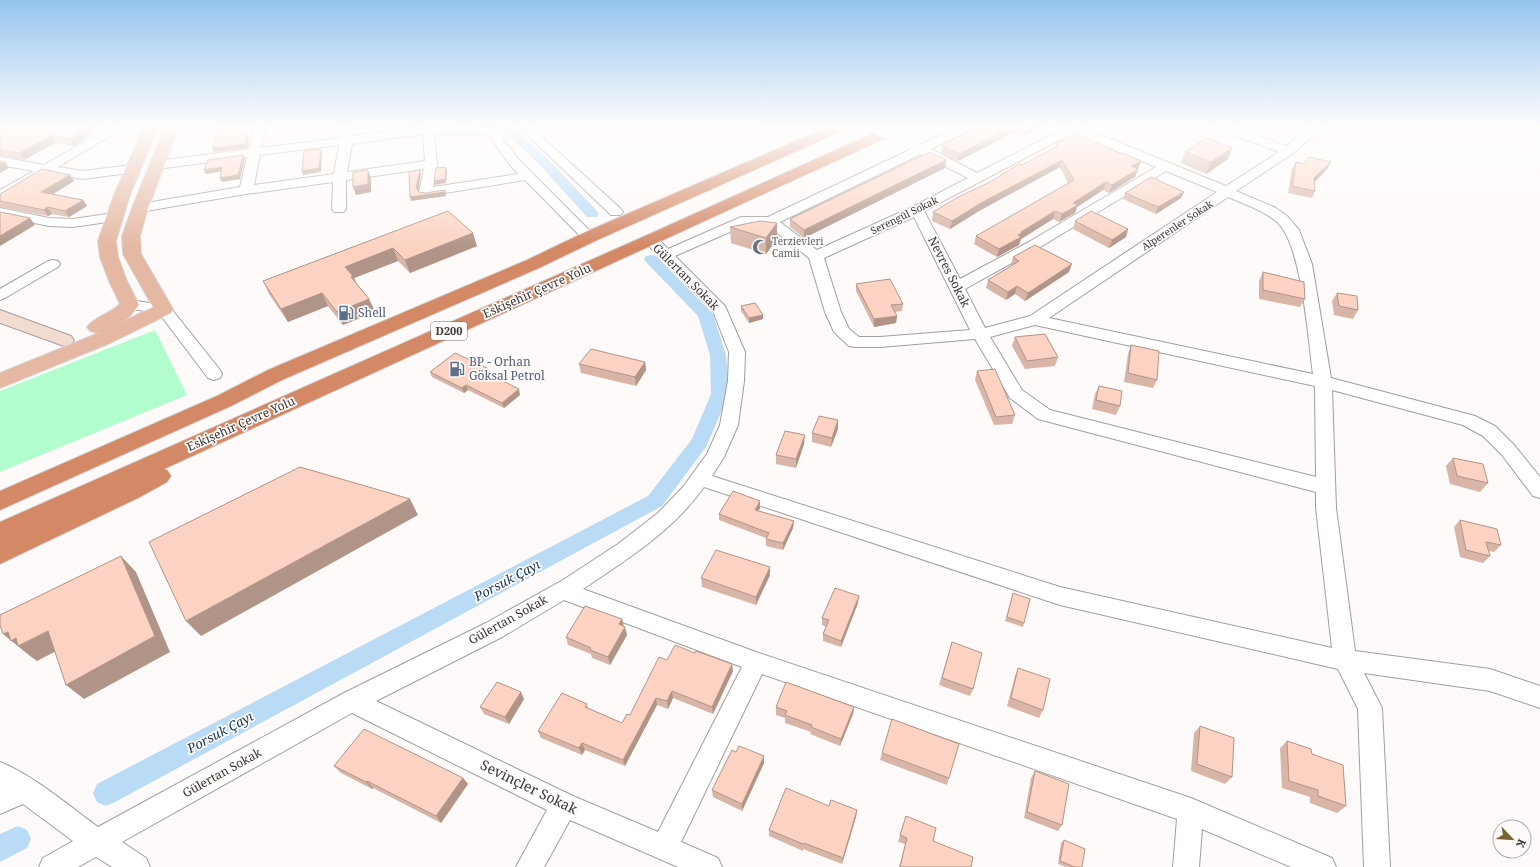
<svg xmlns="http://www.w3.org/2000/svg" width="1540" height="867" viewBox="0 0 1540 867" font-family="'Noto Serif',serif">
<rect width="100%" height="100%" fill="#fefaf9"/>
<path fill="#b2fdce" d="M155 330 187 395 0 472V391Z"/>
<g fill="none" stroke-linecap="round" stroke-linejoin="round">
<path fill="#b9dbf6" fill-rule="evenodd" d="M500 127H512L547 158 597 211 599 214 597 217H587L539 164Z
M651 255 656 256 713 314 726 355 729 394 706 447 662 506 115 802 106 806 97 802 93 793 97 784 648 496 692 439 711 394 710 355 698 316 646 262 644 259 646 256Z
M18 826 27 830 31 839 27 848 0 862V834Z"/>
<g stroke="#a29e9d" stroke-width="2">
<path id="street" d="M105 127H117L112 135 58 167 83 171 132 165 136 166 138 169 136 172 83 179 48 173 5 199 0 200V190L34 171 0 165V157L44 165 104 130Z
M254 127H266L261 148 340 138 339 127H351L352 136 422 127 495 128 518 159 596 237 594 240 589 241 584 240 525 180 426 196 421 195 419 192 424 169 346 180V209L344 212H334L332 209 333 182 246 194 140 212 135 211 133 208 135 205 140 204 240 187 247 157 157 169 153 168 151 165 153 162 157 161 249 149ZM423 134 425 161 347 172 352 144ZM434 134H488L510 165 518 174 433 187 437 164ZM339 145 334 174 254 185 260 155Z
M519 127H531L621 209 623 212 621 215H611Z
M958 127H973L971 129 931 149 977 173 1067 127H1081L1226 186 1279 152 1218 129 1216 127H1232L1286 146 1310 127H1323L1321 129 1292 154 1236 191 1276 208 1287 216 1299 230 1312 264 1331 378 1475 416 1495 426 1514 445 1540 477V498L1533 496 1502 455 1483 436 1463 425 1332 390 1336 508 1355 651 1490 669 1540 686V708L1490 691 1364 673 1382 708 1390 867H1364L1358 709 1338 669 1060 605 704 487C673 531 626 560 583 589L756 652 1191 798 1332 858 1336 867H1291L1202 829 1199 867H1173L1177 819 762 674 681 842 718 858 722 867H678L570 820 544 867H516L547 810 352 713 122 842 146 858 150 867H112L96 857 78 867H39L43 858 73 841 23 804 0 814V762C33 775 69 806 98 827L344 693 486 623 563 580 618 544 658 513 683 487 707 454 720 425 728 381 729 352 713 311 646 243 644 240 646 237C656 234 661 242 668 249L741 217H768ZM1073 133 1156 167 1027 243 960 279 924 211ZM921 154 968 178 912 207 817 250 780 222ZM1166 171 1217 192 1030 316 985 328 965 289 1037 249ZM1228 197C1244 204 1263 210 1277 222 1302 244 1308 339 1313 374L1049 318ZM914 217 970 330 880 337H859L849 329 841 312 824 258ZM748 224 767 225 809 258 825 312 834 332 849 346 855 347H880L975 339 1010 398 1038 419 1316 492V508L1332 648 1060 587 712 476 724 457 738 425 744 381 745 352 725 306 675 256ZM1035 325 1315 386 1316 477 1050 410 1022 390 990 337ZM564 600 742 667 658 832 573 796 376 701 502 637Z
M0 208 49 218 73 219 114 213 119 214 121 217 119 220 114 221 73 227 49 226 0 216Z
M53 260 58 261 60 264 58 267 5 298 0 300V289L48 261Z
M130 300 169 306 220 370 222 374 220 378 214 380 208 378 159 313 125 308 122 305 125 302Z"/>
</g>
<g stroke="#a29e9d" stroke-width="2">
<path id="secondary" d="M0 310 71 336 74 340 71 344 64 346 0 323Z"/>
</g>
<g stroke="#d7d7d7" stroke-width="2">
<path id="primary" d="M144 127H158L130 195 116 241 118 257 127 281 139 305 127 319 116 325 153 307 123 254 122 236 132 208 165 127H179L148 208 140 236 141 254 173 309 171 313 108 344 0 388V373L101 332 97 333 90 331 87 327C93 318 111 313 120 304L109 281 100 257 98 241 114 195Z"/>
</g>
<g stroke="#d7d7d7" stroke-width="2">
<path id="highway" d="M828 127H846L844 130 595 241 539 268 282 380 231 406 0 510V491L217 396 268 370 527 260 583 233Z
M887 127H905L903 130 164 469 167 470 171 476 167 482 140 497 0 564V522L645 236Z"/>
</g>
<use href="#street" fill="#fff" fill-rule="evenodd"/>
<use href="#secondary" fill="#f2dbd1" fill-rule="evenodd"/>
<use href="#primary" fill="#e5b8a3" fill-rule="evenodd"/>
<use href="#highway" fill="#d38866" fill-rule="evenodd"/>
<g stroke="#a29e9d" stroke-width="14" stroke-linecap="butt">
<path id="street-bridge" d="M877 127 913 143"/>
</g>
<use href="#street-bridge" stroke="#fff" stroke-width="14"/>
</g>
<path fill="#d9b5a7" d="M0 127H97L98 129 74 146 55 143 24 160 0 156Z
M979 127H1043L1024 136 1015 132 958 161 941 153 942 145Z
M1055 144 1121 154 1141 161 1135 177 1109 193 1103 190 1077 207 1075 213 1059 222 1053 219 1021 239 1019 245 997 257 974 244 976 236 1068 183 1060 167 979 211 950 229 932 221 933 212 1022 165 1055 147Z
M1185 152 1228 159 1206 174 1181 163Z
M946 160 945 168 804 238 790 227V219Z
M1296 162 1327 169 1315 182V191L1312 198 1288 193 1292 169Z
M70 175 74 181 53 194 83 200 87 206 69 217 52 214 48 216 0 207V194Z
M1125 193 1181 198 1156 214 1123 199Z
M448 211 477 246 410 273 398 261 354 278 357 284 369 299 375 312 343 325 328 306 288 322 269 294 263 281Z
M1075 221 1128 229 1126 237 1109 248 1073 229Z
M777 223V239L766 254 731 243 730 227Z
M1013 257 1069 272 1025 301 1015 294 1006 300 986 288 988 280 1011 266V265Z
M1263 272 1305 299 1300 307 1259 299V281Z
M856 284 903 304 902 311 895 312 897 316 896 323 874 327 856 291Z
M1337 293 1358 310 1353 319 1334 315 1332 301Z
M741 306 763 315V319L749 323 741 311Z
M1015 337 1058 357 1055 366 1025 369 1012 346Z
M1131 345 1157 380 1153 388 1124 382 1128 354Z
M645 362 646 370 636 386 581 373 579 364Z
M977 371 1015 415 1012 424 994 425 975 380Z
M430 372 488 374 520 395 504 408 468 390 464 393 432 377Z
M1099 386 1120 406 1116 415 1092 409 1095 394Z
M838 429 831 447 812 442V433Z
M804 444 796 468 776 464V455Z
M1453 458 1488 483 1480 492 1450 484 1446 466Z
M760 508 758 511 794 521 793 528 783 550 766 546V538L719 520V514Z
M1460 520 1501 545 1494 552 1488 551 1490 556 1483 563 1460 557 1454 527Z
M770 575 756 605 702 587 701 578Z
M1013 593 1024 623 1023 627 1005 621Z
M858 603 841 647 823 641V634L826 627 822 625V618Z
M622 619 623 626 627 635 610 665 592 658 591 654 568 645 566 637Z
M952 642 973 689 970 696 939 685Z
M667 660 733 671 713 714 673 698 668 709 657 705 625 766 585 750 582 755 541 738 538 731 587 704 588 708 622 723 630 715Z
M1018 668 1043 710 1039 718 1007 706 1015 676Z
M524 699 509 724 484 714 480 707Z
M776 707H854L853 714 840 746 810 734 811 732 785 723V718L776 715Z
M1200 726 1232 777 1225 784 1191 771 1194 733Z
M1287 741 1312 754 1346 806 1337 813 1310 803V797L1282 788 1280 748Z
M736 752 764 763 742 811 713 797 712 790Z
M882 753 949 778 947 785 880 760Z
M334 766 463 778 468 784 441 823 373 788 372 789 341 773Z
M1035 771 1062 825 1058 831 1024 818 1031 778Z
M829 806 857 810 856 817 842 864 803 849V851L769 836V830Z
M906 816 933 841 971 867H899L905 844 898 842Z
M1064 840 1082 867H1066L1058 864 1061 843Z"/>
<path fill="#b09488" d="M89 127H97L98 129 74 146 70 139Z
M245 127H246L249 141 248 148 214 152 212 148Z
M1012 127H1016L1015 132 958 161 959 154Z
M1030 127H1043L1024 136 1026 129Z
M51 136 55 143 24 160 20 153Z
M1232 148 1228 159 1206 174 1211 162Z
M321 149 322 153 321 172 303 175 302 171Z
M243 155 245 159 240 179 222 182 220 178Z
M946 160 945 168 804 238V230Z
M1062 160 1060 167 979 211 950 229 952 221 981 203Z
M1141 161 1138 169 1129 174 1131 166Z
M5 162 9 168 0 173V164Z
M1331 162 1327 169 1311 186 1314 178Z
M222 167 224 171 206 174 204 170Z
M446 167 447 171 446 183 435 185 434 181Z
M1138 169 1135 177 1109 193 1112 185Z
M368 170 371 178V192L356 195 353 187Z
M420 170 421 174 418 192 416 188Z
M70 175 74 181 45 199 41 192Z
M1106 182 1103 190 1077 207 1075 213 1059 222 1062 214 1073 203Z
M445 190 446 196 411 201 410 197Z
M1184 192 1181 198 1156 214 1158 207Z
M83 200 87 206 69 217 65 211Z
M47 207 52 214 48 216 44 210Z
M1055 211 1053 219 1021 239 1019 245 997 257 999 249 1021 232Z
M30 218 35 225 0 246V236Z
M777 223V239L766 254V238Z
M1128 229 1126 237 1109 248 1112 240Z
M473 233 477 246 410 273 405 260Z
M393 248 398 261 354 278 359 289 345 267Z
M1072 264 1069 272 1025 301 1028 293Z
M1017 286 1015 294 1006 300 1008 292Z
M322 293 328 306 288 322 281 309Z
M369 299 375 312 343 325 337 312Z
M763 315V319L749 323V318Z
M897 316 896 323 874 327V319Z
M645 362 646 370 636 386 635 377Z
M487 368 489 374 483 371Z
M466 385 468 390 464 393 462 388Z
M519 389 520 395 504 408 502 403Z
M838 420V429L831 447 832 438Z
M805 435 804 444 796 468V459Z
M410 499 418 515 201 636 186 621Z
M760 501V508L755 517V510Z
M794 521 793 528 783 550V543Z
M121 556 136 572 170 652 84 699 66 685Z
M770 567V575L756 605V597Z
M859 596 858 603 841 647V641Z
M622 619 624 627 619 624Z
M625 627 627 635 610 665 608 657Z
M48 631 66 646 37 661 30 656 3 634 8 632Z
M732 664 733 671 713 714 712 707Z
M672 691 673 698 668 709 667 701Z
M521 692 524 699 509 724 505 717Z
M656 698 657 705 625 766 623 760Z
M854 707 853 714 840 746 841 739Z
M582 743 585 750 582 755 579 748Z
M764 756V763L742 811V804Z
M463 778 468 784 441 823 436 816Z
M367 781 373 788 372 789 366 782Z
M857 810 856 817 842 864 843 858Z"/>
<path fill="#fcd3c2" stroke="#b09488" d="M0 127H89L70 139 51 136 20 153 0 150Z
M219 127H245L247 137 246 144 212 148Z
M979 127H1012L959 154 942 145Z
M1021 127H1030L1026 129Z
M1077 134 1121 154 1122 153 1141 161 1131 166 1138 169 1112 185 1106 182 1073 203 1078 205 1062 214 1055 211 1021 232 1022 233 1018 235 1021 237 999 249 976 236 1074 180 1062 160 981 203 952 221 933 212 958 197 990 182 1019 164 1022 165 1058 146 1055 144Z
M1207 138 1232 148 1211 162 1185 152Z
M321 149 319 168 302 171 304 151Z
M930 152 946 160 804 230 790 219Z
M243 155 238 175 220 178 222 167 204 170 208 160Z
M1309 157 1331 162 1314 178 1315 191 1292 186 1296 162 1303 164Z
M0 161 5 162 0 164Z
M446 167 445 179 434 181 436 168Z
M42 169 70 175 41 192 83 200 65 211 47 207 44 210 0 201V194Z
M368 170V184L353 187V172Z
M420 170 416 188 419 192 425 193 445 190V192L410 197 409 172Z
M1151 177 1184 192 1158 207 1125 193Z
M448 211 473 233 405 260 393 248 345 267 353 276 351 277 369 299 337 312 322 293 281 309 263 281Z
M1091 211 1128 229 1112 240 1075 221Z
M0 212 30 218 0 236Z
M760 221 777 223 766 238 730 227Z
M1035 245 1072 264 1028 293 1017 286 1008 292 988 280 1019 261 1013 257Z
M1263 272 1304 282 1305 299 1263 290Z
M890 279 903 304 891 305 897 316 874 319 856 284Z
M1337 293 1357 296 1358 310 1339 306Z
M755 303 763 315 749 318 741 306Z
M1045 334 1058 357 1027 361 1015 337Z
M1131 345 1159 351 1157 380 1128 373Z
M591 349 645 362 635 377 579 364Z
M455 353 487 368 483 371 519 389 502 403 466 385 462 388 430 372Z
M995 369 1015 415 996 417 977 371Z
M1099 386 1122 391 1120 406 1096 400Z
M819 416 838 420 832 438 812 433Z
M785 431 805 435 796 459 776 455Z
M1453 458 1483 464 1488 483 1457 476Z
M300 467 410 499 186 621 149 542Z
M733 491 760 501 755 510 794 521 783 543 766 539 769 533 719 514Z
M1460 520 1497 529 1501 545 1486 542 1490 556 1466 550Z
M716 550 770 567 756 597 701 578Z
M121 556 155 636 66 685 48 631 18 646 16 638 11 641 8 632 3 634 0 625V615Z
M835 588 859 596 841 641 823 634 829 620 822 618Z
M1013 593 1030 599 1024 623 1007 617Z
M585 606 622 619 619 624 625 627 608 657 590 650 591 648 566 637Z
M952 642 982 653 973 689 942 678Z
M675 645 695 653 696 651 732 664 712 707 672 691 667 701 656 698 623 760 582 743 579 748 538 731 562 693 587 704 585 707 622 723 627 714 630 715 659 657 667 660Z
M1018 668 1050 679 1043 710 1011 698Z
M497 682 521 692 505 717 480 707Z
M786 682 854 707 841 739 811 727 812 725 785 715 787 711 776 707Z
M892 719 959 744 949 778 882 753Z
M1200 726 1234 738 1232 777 1197 764Z
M364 729 463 778 436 816 367 781 366 782 334 766Z
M1287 741 1311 749 1312 754 1343 765 1346 806 1318 796V790L1289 781Z
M739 746 764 756 742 804 712 790 732 750 736 752Z
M1035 771 1069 784 1062 825 1027 812Z
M786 788 829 806 831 800 857 810 843 858 804 843 803 844 769 830Z
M906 816 936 828 933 841 973 857 971 867H900L907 838 900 835Z
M1064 840 1085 849 1082 867H1075L1060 861Z"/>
<linearGradient id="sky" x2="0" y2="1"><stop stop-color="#95c4ee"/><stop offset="0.51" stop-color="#fffdfc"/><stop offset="1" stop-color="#fffdfc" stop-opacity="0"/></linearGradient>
<rect width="1540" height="248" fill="url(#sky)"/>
<defs>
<g id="mosque-bare" transform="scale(1.2)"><path d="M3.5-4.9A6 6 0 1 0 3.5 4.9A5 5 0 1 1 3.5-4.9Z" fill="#6b7280" stroke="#fefaf9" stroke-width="2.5" paint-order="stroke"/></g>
<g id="fuel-bare" transform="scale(1.2)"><path d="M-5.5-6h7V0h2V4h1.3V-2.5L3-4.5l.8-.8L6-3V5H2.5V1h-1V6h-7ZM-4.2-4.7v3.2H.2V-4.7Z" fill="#5c6f8a" stroke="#fefaf9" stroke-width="2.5" paint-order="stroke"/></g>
</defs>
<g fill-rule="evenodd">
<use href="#mosque-bare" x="760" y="247"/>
<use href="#fuel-bare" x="346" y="313"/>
<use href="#fuel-bare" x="457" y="369"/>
</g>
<g text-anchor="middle" stroke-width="3.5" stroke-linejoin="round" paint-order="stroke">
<g font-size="10" fill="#383736" stroke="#fefaf9">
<text transform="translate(904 215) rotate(-26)" y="4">Serengül Sokak</text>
<text transform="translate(1177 225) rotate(-33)" y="4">Alperenler Sokak</text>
</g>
<g font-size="10" fill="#5b616d" stroke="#fefaf9" text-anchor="start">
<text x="772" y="245">Terzievleri<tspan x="772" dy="12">Camii</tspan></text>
</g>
<rect fill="#fefaf9" stroke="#737270" stroke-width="1" x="431" y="322" width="36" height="18" rx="3"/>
<g font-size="11" font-weight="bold" fill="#383736">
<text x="449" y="335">D200</text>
</g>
<g font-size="12" fill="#383736" stroke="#fefaf9">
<text transform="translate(949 272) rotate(63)" y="4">Nevres Sokak</text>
<text transform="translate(686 277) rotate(45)" y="4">Gülertan Sokak</text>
<text transform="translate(537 291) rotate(-24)" y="4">Eskişehir Çevre Yolu</text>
<text transform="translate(241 424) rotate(-24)" y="4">Eskişehir Çevre Yolu</text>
<text transform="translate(508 620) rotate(-29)" y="4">Gülertan Sokak</text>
<text transform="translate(222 773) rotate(-29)" y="4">Gülertan Sokak</text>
</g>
<g font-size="12" fill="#4e5e75" stroke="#fefaf9" text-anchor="start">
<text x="358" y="317">Shell</text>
<text x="469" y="366">BP - Orhan<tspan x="469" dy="14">Göksal Petrol</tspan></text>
</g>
<g font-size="13" font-style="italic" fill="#0f3650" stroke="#fefaf9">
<text transform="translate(507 580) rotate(-28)" y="5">Porsuk Çayı</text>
<text transform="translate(220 732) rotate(-28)" y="5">Porsuk Çayı</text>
</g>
<g font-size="14" fill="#383736" stroke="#fefaf9">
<text transform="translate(529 787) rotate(26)" y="5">Sevinçler Sokak</text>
</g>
</g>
<g transform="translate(1512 839) rotate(115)"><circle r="19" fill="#fefaf9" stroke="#afacab"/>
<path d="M0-3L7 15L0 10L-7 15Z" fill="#786433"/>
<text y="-6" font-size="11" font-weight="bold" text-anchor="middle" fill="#383736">K</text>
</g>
</svg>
